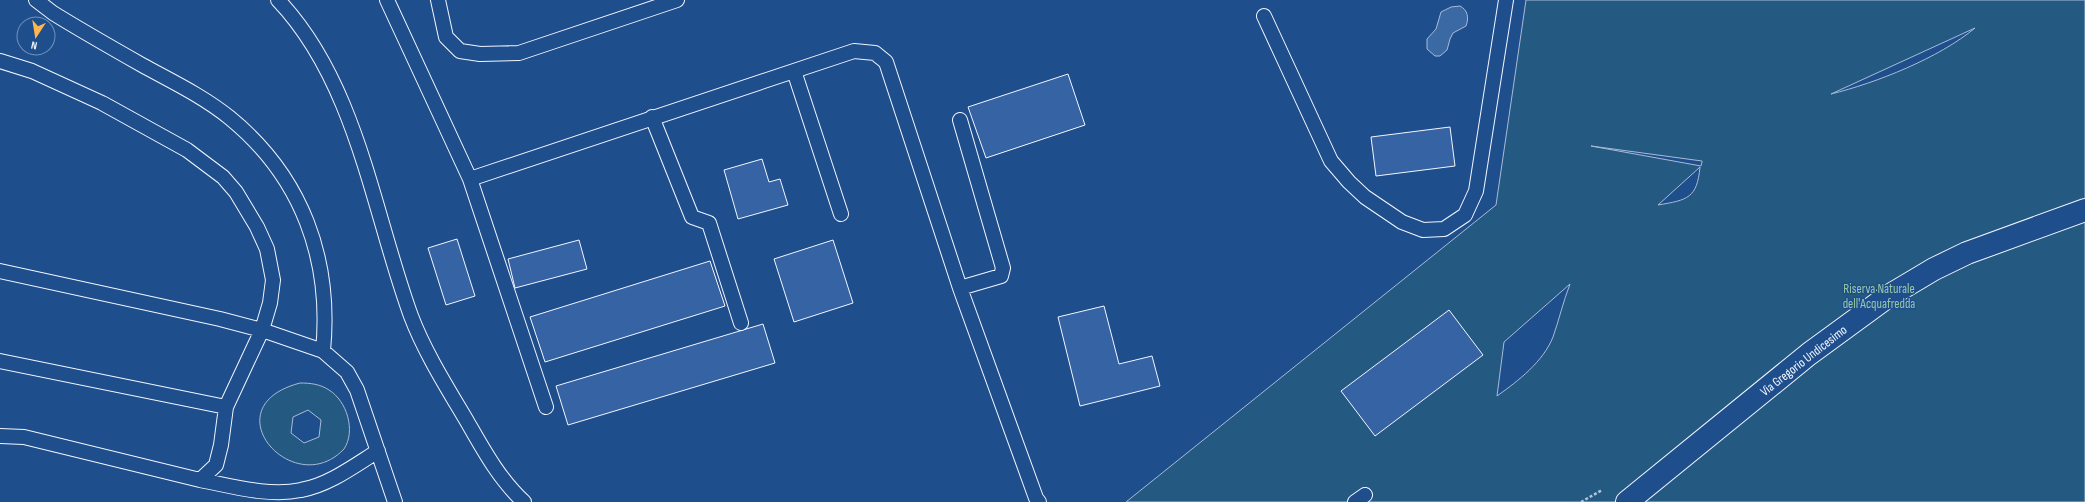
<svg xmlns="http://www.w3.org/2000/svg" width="2085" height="502" viewBox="0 0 2085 502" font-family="'Sofia Sans Condensed',sans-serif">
<rect width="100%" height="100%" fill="#1f4e8c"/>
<path fill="#245a82" stroke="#a8bbd7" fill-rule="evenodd" d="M1526 0H2085V502H1126L1496 205ZM1975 28C1939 58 1876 83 1831 94ZM1591 146 1702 161V162L1701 166ZM1700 167C1697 198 1688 200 1658 205ZM1570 284C1563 302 1559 320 1553 337 1543 362 1518 381 1497 396L1504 342Z
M300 383C310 383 320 384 329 390 347 401 356 431 344 449 294 502 209 407 300 383ZM308 410 321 420 319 437 304 443 291 433 293 417Z"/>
<path fill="#3b69a3" stroke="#a8bbd7" d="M1460 6C1468 10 1469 18 1466 26L1453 33 1450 39 1447 50 1440 56H1435L1427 49V39L1436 29 1441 12 1451 7Z"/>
<path fill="#3563a3" stroke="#f2f6ff" d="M1068 74 1085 125 986 158 968 107Z
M1450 127 1455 166 1376 176 1371 137Z
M762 159 769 182 780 179 788 205 738 219 724 170Z
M457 239 475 296 446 305 428 248Z
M579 240 587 269 515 288 508 259Z
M833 240 853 303 794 322 774 259Z
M710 261 725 306 545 362 530 317Z
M1104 306 1119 364 1152 356 1160 386 1080 406 1058 317Z
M1449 310 1483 355 1375 436 1341 391Z
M763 324 775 363 568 425 556 386Z"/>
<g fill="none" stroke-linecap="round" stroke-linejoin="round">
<g stroke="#f2f6ff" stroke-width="16">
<path id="service" d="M36 0 53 13C82 31 112 48 142 65 171 81 203 96 230 118 302 177 332 259 323 351
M278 0C357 83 373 212 411 316 425 353 448 389 468 423 484 451 500 480 524 502
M387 0 470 179 854 51 875 53 886 62 960 288 1036 498 1039 502
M438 0 446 37 460 51 480 54 519 53 677 0
M1264 16 1331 161 1349 182 1365 197 1402 222 1423 230 1444 229 1465 215 1476 191 1506 0
M0 61 32 71 102 103 187 150 223 177 236 192 257 227 267 249 273 280 270 303 262 330 226 407 221 445 216 465 200 480 24 437 0 436
M794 71 841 214
M652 117 692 217 709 223 741 323
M960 120 1003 268 1001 276 960 288
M470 179 546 407
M0 271 220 319 262 330 323 351 347 372 357 390 395 502
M0 361 226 407
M200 480C232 486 269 497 301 490 329 485 354 466 378 451
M1355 502 1365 495"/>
</g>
<g stroke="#f2f6ff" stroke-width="24">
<path id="tertiary" d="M1627 502 1809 354 1887 297 1934 269 1967 253 2085 210"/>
</g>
<path stroke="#b3c4dc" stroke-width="2.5" stroke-dasharray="3 2" stroke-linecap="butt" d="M1581 502 1602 490"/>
<use href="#service" stroke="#1f4e8c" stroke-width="14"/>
<use href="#tertiary" stroke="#1f4e8c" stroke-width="22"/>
</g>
<g text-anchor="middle" stroke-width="3" stroke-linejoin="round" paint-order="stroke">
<g font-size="13" fill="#97c8a6" stroke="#1f4e8c">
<text x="1879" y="293">Riserva Naturale<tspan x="1879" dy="15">dell'Acquafredda</tspan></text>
</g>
<g font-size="13" fill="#f2f6ff" stroke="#1f4e8c">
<text transform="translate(1803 360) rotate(-38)" y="5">Via Gregorio Undicesimo</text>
</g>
</g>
<g transform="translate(36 36) rotate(192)"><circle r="19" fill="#1f4e8c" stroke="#7391ba"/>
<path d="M0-3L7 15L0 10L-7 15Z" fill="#ffb74d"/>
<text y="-6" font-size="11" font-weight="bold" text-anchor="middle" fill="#f2f6ff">N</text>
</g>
</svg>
